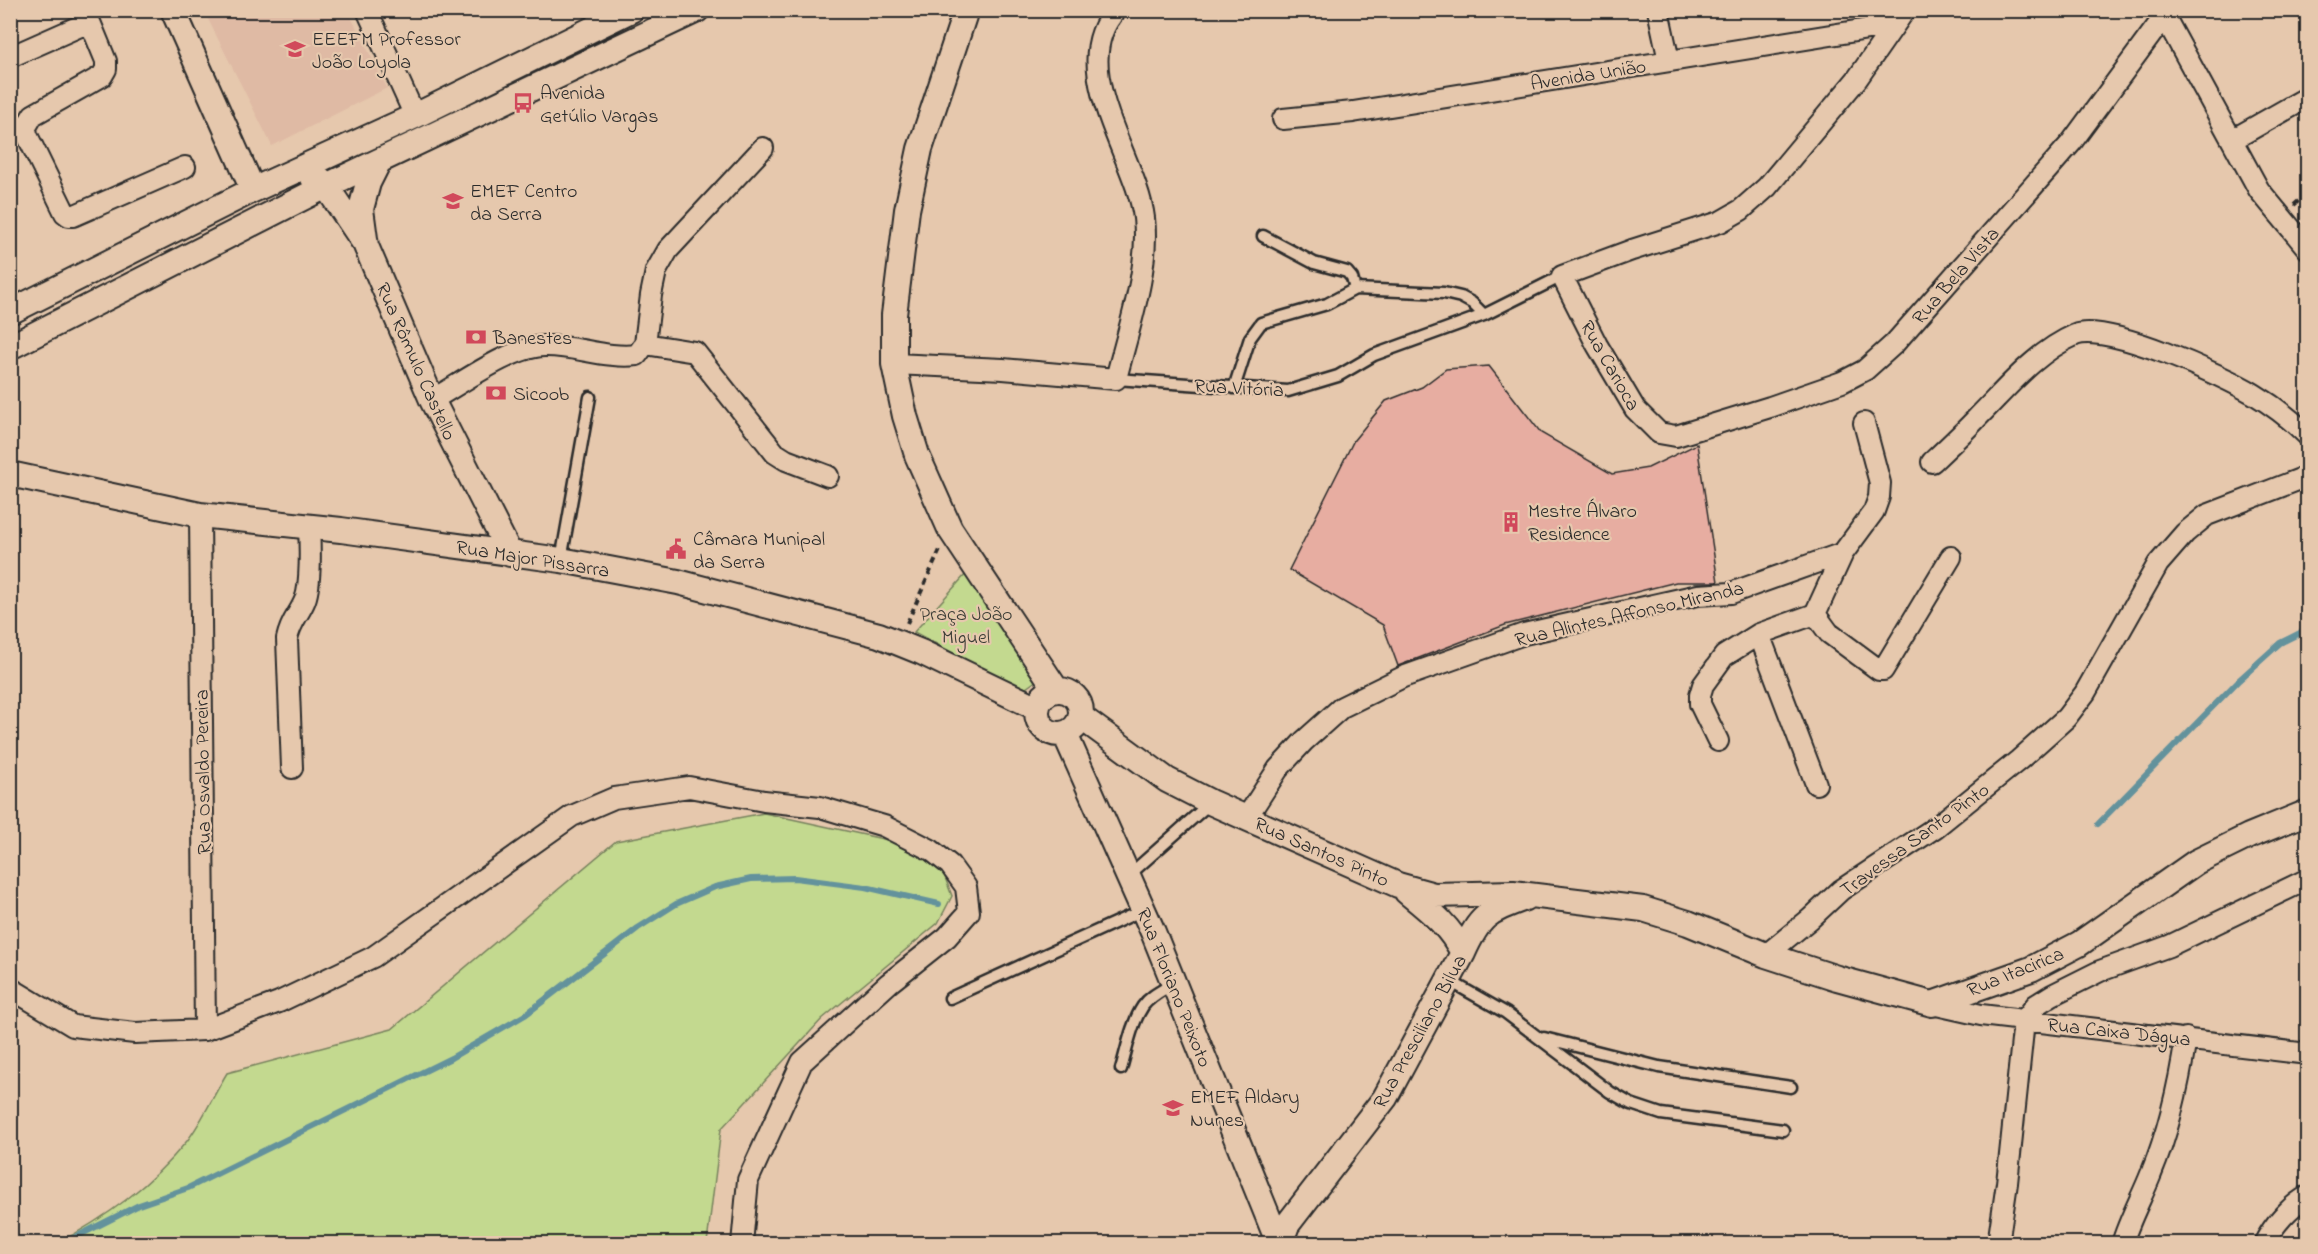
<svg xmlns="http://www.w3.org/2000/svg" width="2318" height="1254" viewBox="0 0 2318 1254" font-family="'Indie Flower',sans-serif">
<rect width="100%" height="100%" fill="#e6c8ad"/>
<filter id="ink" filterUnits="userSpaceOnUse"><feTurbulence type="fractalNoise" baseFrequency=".0167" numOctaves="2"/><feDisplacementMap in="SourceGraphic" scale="12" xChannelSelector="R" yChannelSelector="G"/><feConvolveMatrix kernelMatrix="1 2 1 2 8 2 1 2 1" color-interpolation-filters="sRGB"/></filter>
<g filter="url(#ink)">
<path fill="#dfbaa4" d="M204 11H348L387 88 272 146Z"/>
<path fill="#c3d98f" stroke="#77825d" stroke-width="1.5" d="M966 574 1044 675 1026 688 1007 682 914 632Z
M764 813 915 846 941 867 952 896 938 923 822 1019 721 1129 707 1243 56 1244C107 1217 150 1186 187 1141 202 1122 214 1094 227 1073L392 1029 616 841Z"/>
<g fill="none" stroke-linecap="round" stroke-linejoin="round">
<path stroke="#64929c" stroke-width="6" d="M2098 824 2239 680 2280 643 2308 629
M62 1244 139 1205 188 1188 451 1058 525 1015 638 928 676 904 715 887 751 879 795 878 865 887 939 904"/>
</g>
<path fill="#e7ada1" stroke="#2b2b2b" stroke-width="1.5" d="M1489 366 1541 433 1612 474 1648 468 1697 444 1718 582H1676L1505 625 1398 666 1383 625 1289 570 1354 440 1386 401 1422 387 1446 369Z"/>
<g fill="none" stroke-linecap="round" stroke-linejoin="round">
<g stroke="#2b2b2b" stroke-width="15">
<path id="service" d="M1263 236 1314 263 1347 272 1352 278 1355 289
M1116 379 1288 391 1338 376 1374 355 1484 315 1562 276
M1234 388 1250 338 1261 323 1327 304 1355 289 1444 293 1461 297 1472 303 1484 315
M561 560 590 397
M1128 876 1210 803
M1448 980 1506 1013 1610 1092 1631 1104 1661 1114 1783 1130
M950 998 1143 910
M1544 1038 1659 1067 1791 1087
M1121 1069C1127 1049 1131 1024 1143 1006 1150 996 1163 990 1174 983"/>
</g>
<g stroke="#2b2b2b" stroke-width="24">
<path id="minor" d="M85 10 106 61V69L102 76 33 115 26 127 27 135 65 213 69 216H73L185 167
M367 10 415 116
M1658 10 1669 61
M1905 10 1857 79 1767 187 1741 210 1720 222 1632 250 1562 276 1597 345 1635 409 1659 433 1676 436 1770 407 1842 382 1865 370 1894 344 2071 143 2164 17
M2161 10 2259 190 2308 249
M10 57 89 22
M1283 119 1353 112 1893 25
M2232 140 2308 97
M645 344 695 352 775 453 786 460 828 476
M894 364 1003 369 1116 379C1128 330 1150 268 1144 218 1137 158 1064 67 1116 10
M432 400C462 383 511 347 544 346 575 345 606 359 637 355L645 344 651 295 656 271 668 250 763 148
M1932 462C1948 447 1963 433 1978 417 2007 388 2036 352 2075 335 2107 322 2224 376 2254 394 2274 406 2292 420 2308 436
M200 515 205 1030
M1815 614 1829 633 1879 670H1883L1951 557
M1759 634 1816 784
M1718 741 1700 704V695L1703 685 1724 656 1759 634 1815 614 1843 553 1874 511 1879 497 1880 483 1864 423
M292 768 287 639C291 620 299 615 305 600 311 584 310 546 309 528
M1247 817 1278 769 1304 741 1342 707 1403 677 1524 634 1698 595 1731 593 1843 553
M1766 955 1810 919 1841 890 1936 827 2019 760 2066 718 2085 693 2158 564 2185 533 2207 515 2308 476
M10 988 73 1026 135 1033 205 1030 279 1002 373 957 572 816 614 798 689 787 764 801 820 807 884 826 931 850 950 865 966 887 969 912 947 937 889 983 802 1062 748 1180 742 1244
M1932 1004 1981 1015 2308 1054
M1998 1244 2007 1183 2024 1021 2036 1005 2052 995 2100 971 2169 946 2308 879
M2122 1244C2129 1220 2142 1197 2151 1174 2169 1131 2179 1085 2186 1038
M2264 1244C2273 1225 2290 1206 2308 1196"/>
</g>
<g stroke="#2b2b2b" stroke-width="28">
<path id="tertiary" d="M173 10 253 190
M966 10 920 149 907 210 894 315V364L905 416 917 455 950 529 1056 689
M379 161 368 183 361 209 366 246 432 400 510 554
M313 178 321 180 326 186 363 241
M10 312 253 190 415 116 631 10
M10 347 326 186 697 10
M10 474 200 515 341 530 561 560 678 582 879 635 921 652 1037 708
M1037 712a22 22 0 1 1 44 0a22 22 0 1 1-44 0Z
M1081 717 1167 780 1210 802 1398 885 1434 895 1513 893 1643 909 1688 923 1766 955 1837 978 1932 1004 2031 969 2079 944 2196 862 2249 836 2308 812
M1065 734 1153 932 1279 1244
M1407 892C1429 910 1450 926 1463 953
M1283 1244V1236L1287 1225 1385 1098 1463 953C1480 915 1487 912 1525 898"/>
</g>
<path stroke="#2b2b2b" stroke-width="4" stroke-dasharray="6 4.5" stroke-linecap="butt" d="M2294 205 2308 193
M907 623 940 550"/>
<use href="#service" stroke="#e6c8ad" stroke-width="10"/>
<use href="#minor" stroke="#e6c8ad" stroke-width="20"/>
<use href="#tertiary" stroke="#e6c8ad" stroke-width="24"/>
</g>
</g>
<defs>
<g id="school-bare" transform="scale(1.62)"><path d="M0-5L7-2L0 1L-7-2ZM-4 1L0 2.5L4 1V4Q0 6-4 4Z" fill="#d1495b" stroke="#e6c8ad" stroke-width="2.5" paint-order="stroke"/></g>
<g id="bus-bare" transform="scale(1.62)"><path d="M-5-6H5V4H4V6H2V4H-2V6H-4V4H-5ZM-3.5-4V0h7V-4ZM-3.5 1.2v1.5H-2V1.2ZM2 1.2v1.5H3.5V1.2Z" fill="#d1495b" stroke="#e6c8ad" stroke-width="2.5" paint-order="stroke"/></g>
<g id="bank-bare" transform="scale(1.62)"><path d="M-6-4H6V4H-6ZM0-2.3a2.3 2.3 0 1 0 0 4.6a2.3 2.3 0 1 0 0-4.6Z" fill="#d1495b" stroke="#e6c8ad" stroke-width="2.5" paint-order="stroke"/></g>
<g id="building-bare" transform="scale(1.62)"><path d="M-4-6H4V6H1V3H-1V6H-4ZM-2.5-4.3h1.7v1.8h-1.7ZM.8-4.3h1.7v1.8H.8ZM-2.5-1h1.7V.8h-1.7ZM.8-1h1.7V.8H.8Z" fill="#d1495b" stroke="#e6c8ad" stroke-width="2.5" paint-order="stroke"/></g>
<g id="civic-bare" transform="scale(1.62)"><path d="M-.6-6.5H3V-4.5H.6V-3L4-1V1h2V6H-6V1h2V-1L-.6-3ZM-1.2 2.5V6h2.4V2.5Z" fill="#d1495b" stroke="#e6c8ad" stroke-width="2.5" paint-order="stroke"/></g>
</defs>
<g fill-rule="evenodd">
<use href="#school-bare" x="295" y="49"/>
<use href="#bus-bare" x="523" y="103"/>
<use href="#school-bare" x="453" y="201"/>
<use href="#bank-bare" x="476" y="337"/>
<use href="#bank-bare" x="496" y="393"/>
<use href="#building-bare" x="1511" y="522"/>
<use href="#civic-bare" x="676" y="549"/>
<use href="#school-bare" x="1173" y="1108"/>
</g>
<g text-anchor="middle" stroke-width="4.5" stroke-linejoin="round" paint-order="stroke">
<g font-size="20" fill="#2b2b2b" stroke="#e6c8ad" text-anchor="start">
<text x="312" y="45">EEEFM Professor<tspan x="312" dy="23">João Loyola</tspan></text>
<text x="540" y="99">Avenida<tspan x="540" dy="23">Getúlio Vargas</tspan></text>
<text x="470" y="197">EMEF Centro<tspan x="470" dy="23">da Serra</tspan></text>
<text x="493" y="344">Banestes</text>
<text x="513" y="400">Sicoob</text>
<text x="1528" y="517">Mestre Álvaro<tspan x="1528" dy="23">Residence</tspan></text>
<text x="693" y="545">Câmara Munipal<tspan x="693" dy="23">da Serra</tspan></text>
<text x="1190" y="1103">EMEF Aldary<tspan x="1190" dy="23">Nunes</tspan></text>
</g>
<g font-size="20" fill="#2b2b2b" stroke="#e6c8ad">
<text transform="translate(1588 74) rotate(-9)" y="7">Avenida União</text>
<text transform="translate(1955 275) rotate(-49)" y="7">Rua Bela Vista</text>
<text transform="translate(417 361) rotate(66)" y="7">Rua Rômulo Castello</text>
<text transform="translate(1611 365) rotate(60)" y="7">Rua Carioca</text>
<text transform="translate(1239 387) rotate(3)" y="7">Rua Vitória</text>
<text transform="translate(533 558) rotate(9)" y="7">Rua Major Pissarra</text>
<text transform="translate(1629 613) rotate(-13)" y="7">Rua Alintes Affonso Miranda</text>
<text transform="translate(202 772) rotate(-91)" y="7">Rua Osvaldo Pereira</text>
<text transform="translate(1914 839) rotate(-36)" y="7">Travessa Santo Pinto</text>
<text transform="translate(1322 851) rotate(24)" y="7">Rua Santos Pinto</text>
<text transform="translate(2015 971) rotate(-22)" y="7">Rua Itacirica</text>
<text transform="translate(1175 987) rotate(68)" y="7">Rua Floriano Peixoto</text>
<text transform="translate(1419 1031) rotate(-61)" y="7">Rua Presciliano Bilua</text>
<text transform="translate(2119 1031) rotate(6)" y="7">Rua Caixa Dágua</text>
</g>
<g font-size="20" fill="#3a3c35" stroke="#e6c8ad">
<text x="966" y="620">Praça João<tspan x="966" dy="23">Miguel</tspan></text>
</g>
</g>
<rect width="2318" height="1254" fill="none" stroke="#e6c8ad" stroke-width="36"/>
<rect x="18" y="18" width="2282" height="1218" fill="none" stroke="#2b2b2b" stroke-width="2" filter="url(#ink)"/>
</svg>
